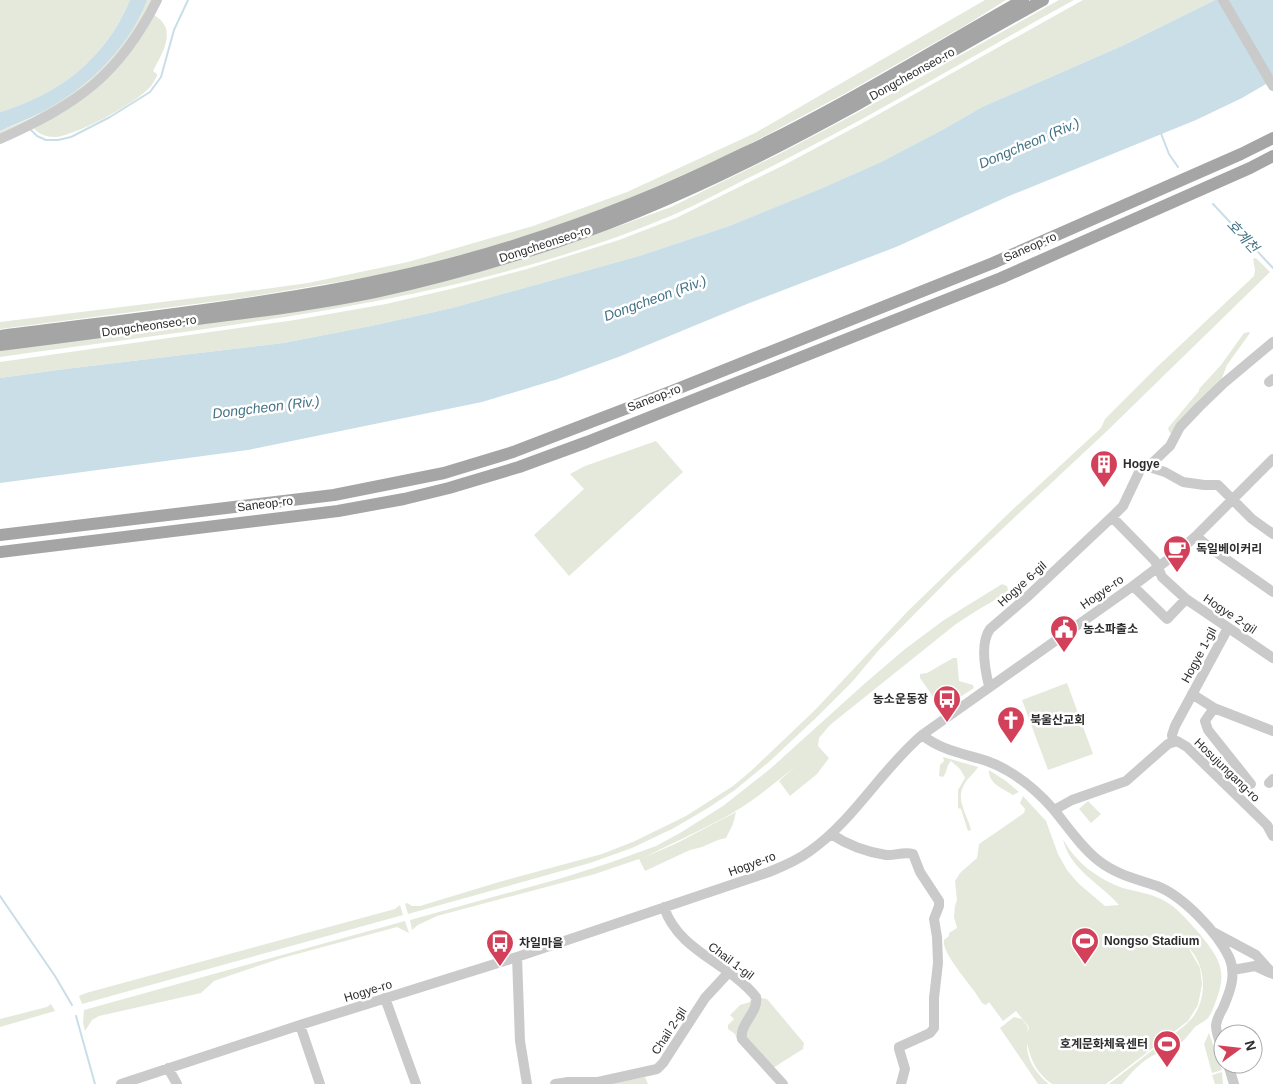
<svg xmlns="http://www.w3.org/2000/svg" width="1273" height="1084" viewBox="0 0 1273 1084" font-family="Helvetica,'Noto Sans KR',sans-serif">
<rect width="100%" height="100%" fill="#fff"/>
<path fill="#e4e9dc" d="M0 0H130C105 58 60 95 0 112Z
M147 0H155L133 38 84 91 0 137V131L33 117 57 103Z
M985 0H1006L966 25 844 94 731 154 618 203 564 224 475 251 386 274 242 298 0 329V322L235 293 308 283 408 262 533 226 627 192 755 133Z
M1059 0H1074C965 60 858 125 746 179 722 191 698 204 673 215 463 304 224 325 0 357V351L452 279 567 245 671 207 779 154 855 114Z
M1083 0H1215L1124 45 982 107 944 129 881 162 820 189 729 226 639 256 452 308 371 326 283 343 65 369 0 378V362L295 320 386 304 455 288 527 269 619 240 676 218 784 165 861 124Z
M154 15C178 29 163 52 153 71L157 74V76C154 81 152 86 148 89 134 104 74 137 54 137 46 137 39 134 33 128L78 100Z
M1256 258 1270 272 1107 431 953 575 878 651 852 682 819 715 769 762 735 790 708 808 674 828 632 848 590 863 408 914 405 904 407 903 412 906H420L499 882 602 854 635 841 686 816 733 786 752 770 815 710 908 611 1010 512 1101 428 1105 419 1157 367 1254 276 1255 270 1253 259Z
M1249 332 1250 333 1227 365 1222 378 1223 380 1173 433H1170L1168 428 1199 391V389L1221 365 1244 333Z
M656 441 683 472 569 576 534 535 584 489 570 474 585 466Z
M1002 584 1007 586 1008 590 1005 594 976 611 956 624 830 725 819 738 818 746 829 758 817 774 790 796 779 781 796 766C776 782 756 799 734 812 705 829 674 842 645 857L677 843 736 812 733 824 726 838 718 840 702 847 690 850 645 871 639 859 595 874 437 916 418 925 412 930 410 920 562 878 609 863 656 846 680 833 723 806 770 769 863 685 905 649 944 620Z
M953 658H957L959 681 973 685 974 688 945 707 942 703 937 702 920 678V674L927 673Z
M1067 683 1093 754 1048 770 1022 700Z
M943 757 978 767C974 774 966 779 963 787 956 801 968 816 971 830L968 831 961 809 958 808V790L965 778 964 776 960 769 951 761C946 766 948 771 943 777L939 776 940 765 944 761Z
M989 770 1006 781 1019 792 1013 795C1004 789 988 784 989 770Z
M1023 796 1046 821 1058 854 1067 870 1078 883 1105 906 1119 905C1101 884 1069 869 1063 839 1076 863 1098 879 1123 888 1137 892 1150 893 1163 900 1178 908 1188 921 1199 933 1217 956 1228 968 1217 998 1215 1003 1213 1010 1210 1015 1207 1021 1200 1023 1195 1027 1188 1035 1183 1043 1174 1048 1168 1051 1162 1052 1156 1054 1142 1060 1131 1073 1122 1084H1109C1127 1070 1145 1056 1163 1042 1173 1034 1185 1027 1193 1017 1208 996 1206 965 1188 947L1200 968 1202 984 1198 1005 1188 1021 1106 1084H1052C1036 1073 1031 1060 1027 1043 1026 1059 1036 1074 1049 1084H1038L1000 1028 1014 1017 1022 1019 1028 1027 1027 1034 1029 1027 1016 1011 1003 1021 989 1002 986 1005 982 1003C974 987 941 954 944 940L949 936V933L957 928 954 917 955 906 957 900 955 881 960 873 977 858 979 844 1024 813 1025 809 1020 803Z
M1088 801 1101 814 1091 823 1079 809Z
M400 905 403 915 82 1004 79 996 86 993 395 909Z
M405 921 409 933 397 927 282 958 246 970 214 981 201 993 99 1016 92 1020 85 1031 83 1023 84 1010Z
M751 997H754L737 1039 735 1034 728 1029V1025L734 1019 730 1015 740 1005 750 1002Z
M761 998 767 999 804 1043 803 1049 773 1068 743 1034Z
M51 1004 55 1011 0 1027V1019L47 1007Z
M1209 1033 1222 1070 1212 1073 1204 1044Z
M1222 1072 1223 1084H1215L1212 1075Z
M645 1077 648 1084H607Z"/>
<path fill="#c9dee7" d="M130 0H147C127 52 81 94 32 117 21 122 10 126 0 131V112C60 94 105 59 130 0Z
M1215 0H1273V80L1242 98 1196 120 1009 196 896 247 747 304 621 356 558 379 482 402 248 450 0 483V378L65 369 283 343 371 326 452 308 639 256 729 226 820 189 881 162 944 129 982 107 1124 45Z"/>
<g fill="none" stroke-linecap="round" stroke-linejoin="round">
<path stroke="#c9dee7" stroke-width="2" d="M30 129 37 136 46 140H58L71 137 110 117 150 92 161 77 174 30 188 0
M1160 131 1169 154 1178 167
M1213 204 1273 268
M0 896 55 976 72 1005
M76 1016 95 1084"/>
<path stroke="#cacaca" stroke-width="10" d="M1223 0 1273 86
M0 139C76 105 119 76 157 0
M1269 382 1273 379
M1149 466 1170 446 1180 427 1199 407 1224 383 1273 342
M1112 517 1123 506 1141 468 1146 466 1165 472 1183 482 1204 485H1218L1252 519 1273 534
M1196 536 1213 550 1273 592
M1133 586 1167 619 1186 599 1273 658
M989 686C985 670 980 643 990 629L1026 598 1112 517 1155 561 1162 577 1186 599
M1192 694 1214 708 1273 731
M1214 708 1205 721 1208 730 1251 784
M922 735C950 757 979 753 1008 771 1025 781 1041 795 1054 810 1068 827 1081 847 1099 861 1117 875 1137 879 1157 886 1183 896 1217 932 1229 957 1237 974 1230 992 1223 1008 1220 1013 1217 1019 1216 1025 1216 1034 1220 1043 1223 1051
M1173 742 1172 735 1175 726 1228 628
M1269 783 1273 779
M1054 810 1072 800 1126 781 1168 744 1177 741 1187 747 1267 825 1273 836
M831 834C846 844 867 852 886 855 895 856 903 851 913 854L920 872 939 901V906L934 919 937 937 938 963 934 998V1028L930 1033 899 1047V1049L905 1069 901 1084
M664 907C678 951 729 963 756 997 759 1012 739 1024 742 1039L783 1084
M1213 932 1256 955 1273 974
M517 957 520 1041 527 1084
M1233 970 1255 966 1270 973
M385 998 416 1084
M300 1025 320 1084
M1228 1064 1234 1084
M168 1068 177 1084
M121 1084 300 1025 517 957 769 872C784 866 798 860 810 851 854 820 881 770 922 735L1133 586 1174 555 1196 536 1273 459
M555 1084 568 1082H598L657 1069 663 1063 705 998 729 972"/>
<path stroke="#a5a5a5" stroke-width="12" d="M0 336C175 313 353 298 522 243 599 219 673 188 745 153 840 108 931 52 1023 0
M0 345C63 337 125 329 188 320 251 312 314 305 376 292 425 281 474 268 522 253 708 197 874 94 1043 0
M0 535 334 495 444 473 513 452 672 391 993 263 1241 154 1273 138
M0 552 338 511 404 499 449 488 519 467 587 442 1001 278 1250 168 1273 156"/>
</g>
<defs>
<g id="building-pin" transform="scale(1.4375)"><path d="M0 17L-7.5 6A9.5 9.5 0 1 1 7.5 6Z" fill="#d24059" stroke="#fff"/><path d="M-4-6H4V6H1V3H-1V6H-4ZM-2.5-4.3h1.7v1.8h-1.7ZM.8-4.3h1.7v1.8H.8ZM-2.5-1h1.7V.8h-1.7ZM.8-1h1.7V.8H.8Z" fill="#fff"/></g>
<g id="cafe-pin" transform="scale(1.4375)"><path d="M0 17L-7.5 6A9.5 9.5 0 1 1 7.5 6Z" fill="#d24059" stroke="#fff"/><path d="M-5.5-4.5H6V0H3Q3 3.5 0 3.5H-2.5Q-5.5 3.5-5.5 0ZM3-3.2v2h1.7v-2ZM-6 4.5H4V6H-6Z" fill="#fff"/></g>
<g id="civic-pin" transform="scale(1.4375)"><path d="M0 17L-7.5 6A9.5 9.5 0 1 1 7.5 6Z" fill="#d24059" stroke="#fff"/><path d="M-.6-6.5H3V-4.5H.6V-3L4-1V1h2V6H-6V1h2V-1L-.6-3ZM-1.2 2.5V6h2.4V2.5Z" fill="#fff"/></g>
<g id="bus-pin" transform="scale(1.4375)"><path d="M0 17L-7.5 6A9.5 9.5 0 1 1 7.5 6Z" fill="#d24059" stroke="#fff"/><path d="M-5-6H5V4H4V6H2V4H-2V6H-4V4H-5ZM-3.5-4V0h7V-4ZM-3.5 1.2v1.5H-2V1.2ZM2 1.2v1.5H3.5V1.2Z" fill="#fff"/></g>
<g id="church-pin" transform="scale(1.4375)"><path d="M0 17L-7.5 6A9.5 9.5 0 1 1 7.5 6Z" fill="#d24059" stroke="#fff"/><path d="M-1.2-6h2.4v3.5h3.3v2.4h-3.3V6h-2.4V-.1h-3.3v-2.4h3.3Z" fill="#fff"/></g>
<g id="stadium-pin" transform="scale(1.4375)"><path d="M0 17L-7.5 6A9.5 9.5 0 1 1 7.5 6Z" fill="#d24059" stroke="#fff"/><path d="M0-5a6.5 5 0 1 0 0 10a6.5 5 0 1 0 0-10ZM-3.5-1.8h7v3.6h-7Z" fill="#fff"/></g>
</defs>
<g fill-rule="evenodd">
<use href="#building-pin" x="1104" y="464"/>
<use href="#cafe-pin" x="1177" y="549"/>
<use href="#civic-pin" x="1064" y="629"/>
<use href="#bus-pin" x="947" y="699"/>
<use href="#church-pin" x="1011" y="720"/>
<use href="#stadium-pin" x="1085" y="941"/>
<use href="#bus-pin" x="500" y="943"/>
<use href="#stadium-pin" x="1167" y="1044"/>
</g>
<g text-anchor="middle" stroke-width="5" stroke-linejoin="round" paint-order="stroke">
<g font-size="12" fill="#2d2d2d" stroke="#fff">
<text transform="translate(912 74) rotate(-29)" y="4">Dongcheonseo-ro</text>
<text transform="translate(545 244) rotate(-18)" y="4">Dongcheonseo-ro</text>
<text transform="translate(1030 247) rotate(-24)" y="4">Saneop-ro</text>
<text transform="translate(149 326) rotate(-8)" y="4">Dongcheonseo-ro</text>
<text transform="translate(654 398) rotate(-21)" y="4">Saneop-ro</text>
<text transform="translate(265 504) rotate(-7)" y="4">Saneop-ro</text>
<text transform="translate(1022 584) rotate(-42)" y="4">Hogye 6-gil</text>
<text transform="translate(1102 592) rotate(-35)" y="4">Hogye-ro</text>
<text transform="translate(1230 614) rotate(34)" y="4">Hogye 2-gil</text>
<text transform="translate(1199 655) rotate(-62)" y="4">Hogye 1-gil</text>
<text transform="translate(1227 770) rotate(44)" y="4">Hosujungang-ro</text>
<text transform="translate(752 864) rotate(-20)" y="4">Hogye-ro</text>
<text transform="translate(731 961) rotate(37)" y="4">Chail 1-gil</text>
<text transform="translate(368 991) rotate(-17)" y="4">Hogye-ro</text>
<text transform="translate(669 1031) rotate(-57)" y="4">Chail 2-gil</text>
</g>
<g font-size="12" font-weight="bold" fill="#2d2d2d" stroke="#fff" text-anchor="start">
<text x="1123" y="468">Hogye</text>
<text x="1196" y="553">독일베이커리</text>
<text x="1083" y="633">농소파출소</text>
<text x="928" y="703" text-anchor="end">농소운동장</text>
<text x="1030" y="724">북울산교회</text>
<text x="1104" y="945">Nongso Stadium</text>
<text x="519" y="947">차일마을</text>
<text x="1148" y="1048" text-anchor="end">호계문화체육센터</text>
</g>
<g font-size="14" font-style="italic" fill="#447386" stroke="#fff">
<text transform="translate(1029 143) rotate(-23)" y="5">Dongcheon (Riv.)</text>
<text transform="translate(1243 236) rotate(47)" y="5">호계천</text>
<text transform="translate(655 298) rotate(-20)" y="5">Dongcheon (Riv.)</text>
<text transform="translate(266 407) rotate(-7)" y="5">Dongcheon (Riv.)</text>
</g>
</g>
<g transform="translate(1238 1049) rotate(75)"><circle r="24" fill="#ffffff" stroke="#ababab"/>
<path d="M0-4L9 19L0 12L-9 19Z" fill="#d24059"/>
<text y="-8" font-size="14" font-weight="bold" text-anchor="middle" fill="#2d2d2d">N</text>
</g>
</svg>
